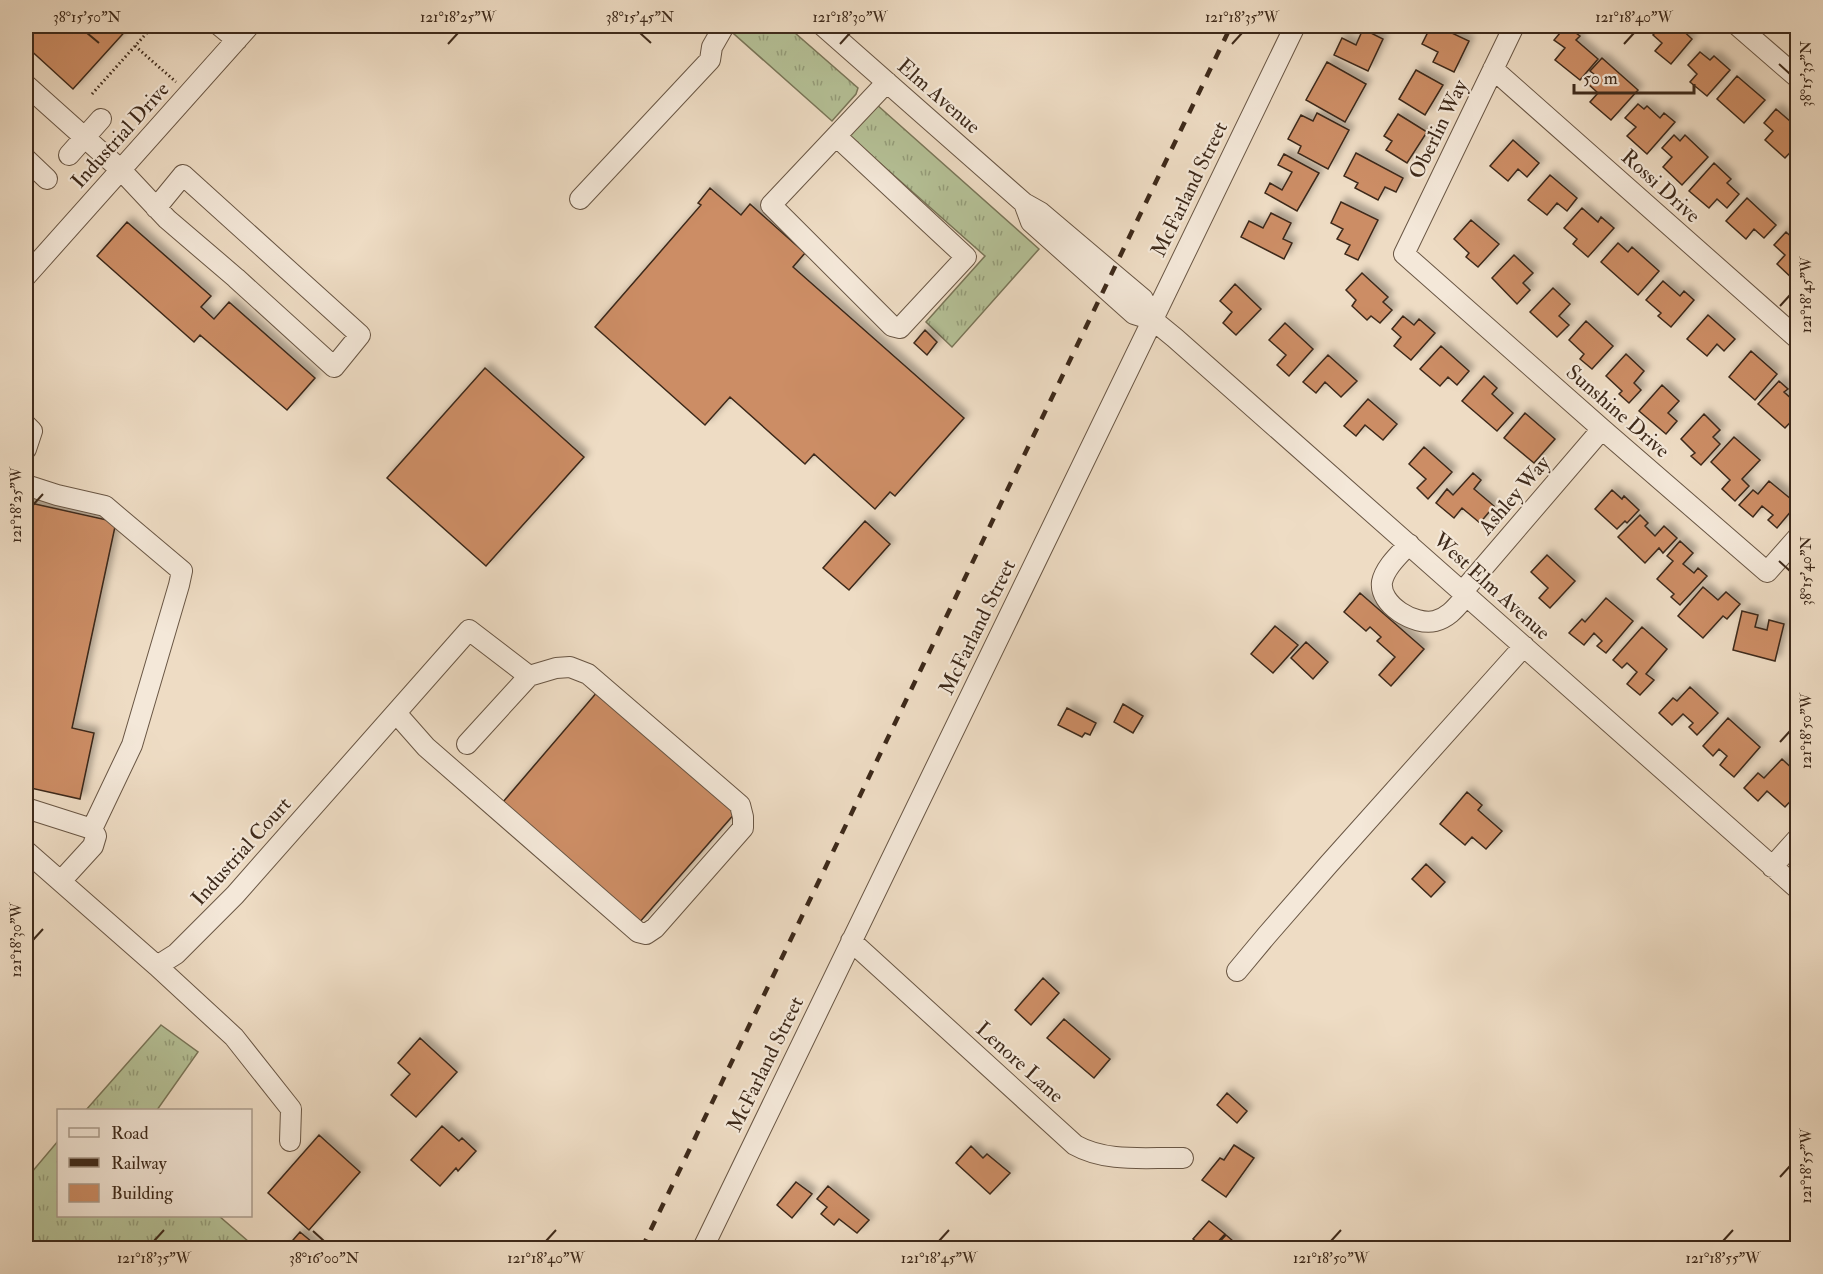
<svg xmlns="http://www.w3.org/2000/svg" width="1823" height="1274" viewBox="0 0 1823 1274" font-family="'IM FELL Double Pica',serif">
<defs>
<pattern id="grass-tufts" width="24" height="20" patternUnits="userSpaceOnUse" patternTransform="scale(1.5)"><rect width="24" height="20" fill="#b5c197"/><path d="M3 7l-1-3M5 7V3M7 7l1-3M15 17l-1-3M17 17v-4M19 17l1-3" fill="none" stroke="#949d7a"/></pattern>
<filter id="shadow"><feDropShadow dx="5" dy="-5" stdDeviation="3" flood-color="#0004"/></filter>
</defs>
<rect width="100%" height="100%" fill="#eedcc4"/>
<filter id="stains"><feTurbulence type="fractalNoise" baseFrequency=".00333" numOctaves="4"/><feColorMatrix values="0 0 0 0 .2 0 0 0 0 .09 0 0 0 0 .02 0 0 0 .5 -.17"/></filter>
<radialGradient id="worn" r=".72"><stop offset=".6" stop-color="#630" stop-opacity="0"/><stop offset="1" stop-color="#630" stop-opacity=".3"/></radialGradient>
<path fill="url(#grass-tufts)" stroke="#797558" stroke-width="1.5" d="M725 26H787L858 88 856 94 832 121Z
M876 104 1039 249 952 347 926 322 985 256 846 133Z
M161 1025 198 1052 157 1110H86Z
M58 1141V1216H219L256 1248H26V1179Z"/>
<path fill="#cc8d65" stroke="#3d291a" stroke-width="1.5" filter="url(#shadow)" d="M26 26H130L73 89 26 46Z
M1431 26H1437L1469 41 1454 72 1433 62 1438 52 1422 44Z
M1566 26 1580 36 1576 40 1598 59 1580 80 1555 60 1565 48 1554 40Z
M1661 26H1671L1675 29 1678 26 1692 39 1671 64 1655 51 1662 43 1653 35Z
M1363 29 1383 39 1368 71 1334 55 1342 38 1356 45Z
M1700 52 1710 60 1714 56 1730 70 1707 96 1690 82 1697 74 1688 65Z
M1602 58 1638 90 1611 120 1590 102 1598 93 1587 83 1595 75 1590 71Z
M1327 62 1366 84 1345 122 1306 100Z
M1416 70 1443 85 1425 115 1399 99Z
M1737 76 1765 100 1744 123 1717 99Z
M1638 104 1644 109 1647 106 1660 118 1664 113 1675 122 1647 154 1627 136 1636 127 1625 118Z
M1776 109 1798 128V144L1785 158 1765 140 1773 131 1764 123Z
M1317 113 1349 130 1328 169 1298 153 1301 146 1288 139 1301 115 1313 121Z
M1398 114 1427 132 1407 163 1386 150 1392 141 1384 136Z
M1674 135 1680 141 1685 135 1708 157 1682 185 1663 167 1672 157 1662 148Z
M1513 140 1539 163 1527 177 1518 169 1508 181 1490 166Z
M1356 153 1403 178 1396 192 1385 187 1378 200 1355 188 1358 183 1344 176Z
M1284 154 1319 173 1297 211 1265 193 1270 183 1282 190 1292 172 1278 165Z
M1714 163 1731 179 1727 183 1739 194 1727 208 1717 199 1709 208 1689 191Z
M1550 175 1577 198 1567 211 1557 203 1547 215 1528 200Z
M710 188 741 215 750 204 805 253 793 267 964 418 895 496 890 492 875 509 814 454 805 464 730 397 705 425 595 327 701 205 698 203Z
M1747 198 1776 225 1764 238 1754 229 1746 239 1726 221Z
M1341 202 1378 220 1358 260 1345 254 1350 245 1337 239 1343 229 1331 223Z
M1582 208 1598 222 1601 217 1614 228 1588 257 1573 244 1577 239 1564 228Z
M1271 213 1291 223 1283 239 1292 243 1284 259 1241 237 1249 221 1263 228Z
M1471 220 1499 244 1478 267 1466 257 1469 253 1454 239Z
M127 222 211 296 201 307 214 319 229 302 315 378 287 410 200 335 194 342 97 256Z
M1786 232 1798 243V280L1796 282 1777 264 1785 255 1774 245Z
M1618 243 1628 252 1632 247 1659 271 1638 295 1601 262Z
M1514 255 1533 273 1523 283 1530 290 1517 304 1492 278Z
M1362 273 1388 297 1383 302 1392 310 1380 323 1371 316 1367 320 1352 306 1356 300 1346 290Z
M1663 281 1680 296 1684 291 1694 300 1671 327 1658 316 1661 313 1646 300Z
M1235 284 1261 309 1236 335 1223 323 1232 312 1220 301Z
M1553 288 1570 304 1559 316 1569 325 1557 337 1530 312Z
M1708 315 1735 339 1724 351 1717 344 1707 356 1687 339Z
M1403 316 1414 325 1419 319 1435 333 1411 360 1394 346 1401 337 1392 329Z
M1586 321 1613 346 1592 369 1580 359 1584 354 1569 340Z
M1285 323 1313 349 1289 376 1277 365 1286 355 1269 340Z
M925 330 937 342 927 355 914 343Z
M1441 346 1469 371 1457 385 1448 377 1440 386 1420 369Z
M1751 351 1777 374 1755 400 1729 377Z
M1626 354 1644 371 1634 383 1641 390 1629 403 1619 394 1622 391 1606 376Z
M1328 355 1357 381 1341 397 1325 382 1316 393 1303 382Z
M485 368 584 457 486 566 387 478Z
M1484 376 1497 388 1492 394 1513 413 1497 431 1462 401Z
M1779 381 1788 389 1784 392 1794 401 1798 398V414L1785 428 1758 404Z
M1662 385 1679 401 1668 413 1677 421 1666 434 1639 411Z
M1368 399 1397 424 1383 440 1365 425 1356 436 1344 426Z
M1525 413 1555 439 1534 463 1504 438Z
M1704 414 1720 430 1713 437 1720 444 1701 465 1691 456 1695 453 1681 439Z
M1734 437 1760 460 1742 479 1749 486 1735 501 1722 489 1730 480 1711 462Z
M1424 447 1452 472 1428 499 1417 488 1426 479 1409 464Z
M1473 473 1481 480 1474 489 1494 506 1480 523 1462 508 1454 518 1436 503 1447 489 1453 495Z
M1769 481 1797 504 1777 528 1768 520 1773 515 1762 506 1753 517 1739 505 1753 490 1758 494Z
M1612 490 1622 499 1624 496 1639 510 1627 523 1625 521 1617 529 1595 509Z
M26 502 116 522 72 728 94 733 80 799 26 787Z
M1640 515 1648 523 1645 526 1655 536 1664 526 1677 538 1663 553 1659 548 1645 563 1618 537Z
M865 521 890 544 849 590 823 568Z
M1680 541 1693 553 1683 564 1694 573 1698 568 1707 576 1680 605 1671 597 1674 594 1657 579 1673 561 1667 556Z
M1547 555 1575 581 1550 608 1539 598 1548 588 1531 572Z
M1703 587 1718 600 1726 592 1740 604 1727 619 1723 616 1703 638 1678 616Z
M1360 593 1424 649 1391 686 1379 675 1395 657 1377 641 1381 637 1370 627 1366 631 1344 612Z
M1606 598 1633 621 1606 653 1597 646 1602 641 1594 633 1584 645 1569 633 1582 619 1585 622Z
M1742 611 1758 615 1755 627 1767 630 1769 620 1784 624 1775 661 1733 650Z
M1275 626 1298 645 1273 673 1251 654Z
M1642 627 1667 649 1646 674 1654 680 1640 695 1627 684 1637 672 1627 663 1622 668 1613 660Z
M1306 642 1328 662 1313 679 1291 658Z
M1690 687 1718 713 1697 735 1689 727 1693 723 1683 714 1672 725 1659 713 1673 698 1677 701Z
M598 691 736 812 639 923 503 802Z
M1123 704 1143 716 1133 733 1114 722Z
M1067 708 1096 723 1090 735 1085 733 1082 737 1058 725Z
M1728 718 1760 747 1734 777 1720 765 1727 756 1719 749 1713 756 1703 746Z
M1782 759 1798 774V793L1785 807 1767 791 1758 801 1744 788 1758 773 1764 778Z
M1467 792 1482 805 1478 810 1502 831 1486 849 1472 837 1465 845 1440 824Z
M1426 864 1445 882 1431 897 1412 879Z
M1043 978 1059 993 1031 1025 1015 1010Z
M1064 1019 1110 1059 1094 1078 1047 1038Z
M420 1038 457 1072 416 1117 391 1095 410 1074 398 1063Z
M1227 1093 1247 1111 1237 1123 1217 1105Z
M442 1126 459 1141 462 1138 476 1151 458 1171 456 1168 440 1186 411 1160Z
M319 1135 360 1172 309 1230 268 1193Z
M1234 1145 1254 1158 1226 1197 1202 1180 1220 1158 1224 1160Z
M971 1146 983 1158 987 1154 1010 1173 990 1194 956 1163Z
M796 1182 812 1194 792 1218 777 1205Z
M828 1186 869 1220 857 1233 839 1219 834 1225 821 1214 827 1207 817 1199Z
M1209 1221 1225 1234 1212 1248H1205L1193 1239Z
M300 1232 318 1247 317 1248H286Z
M1226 1235 1240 1247 1239 1248H1214Z"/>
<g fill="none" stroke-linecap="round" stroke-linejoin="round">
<g stroke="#695644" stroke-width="22">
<path id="minor" d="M220 26 237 40
M823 26 1024 203 1040 212 1143 299 1153 320
M1514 26 1404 254 1602 429 1767 572 1798 537
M1738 26 1798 78
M1493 69 1798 339
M26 85 121 170 167 219 236 278 334 367 360 335 183 175 156 208
M836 136 966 257 900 328 892 326 771 205 887 82
M69 155 101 119
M26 159 47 179
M580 199 710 60 712 47 724 26
M1024 203 1031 222 1134 314 1153 320 1175 338 1798 889
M26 276 249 26
M26 425 32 431 26 449
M26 485 57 495 105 506 182 571 179 585 132 745 92 829
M1409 544C1400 554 1385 567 1382 582 1379 605 1415 626 1435 621 1450 617 1457 606 1467 595
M1463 591 1602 429
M467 744 529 676
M26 808 92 829 96 836 93 846 61 881
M26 851 157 966 234 1037 291 1109 290 1141
M1772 867 1798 838
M851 941 1075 1145C1107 1163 1147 1157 1183 1158
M157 966 176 954 235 895 469 630 529 676 556 668 570 667 588 674 740 805 743 817V828L655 928 646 934 638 932 426 747 396 713
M1237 971 1267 935 1328 865 1524 646
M703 1248 1295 26"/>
</g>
<path stroke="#3d291a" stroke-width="3" stroke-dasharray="1.5 3" stroke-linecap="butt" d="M135 46 176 82
M92 94 153 26"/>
<use href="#minor" stroke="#f4e8d9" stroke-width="20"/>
<path stroke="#3d291a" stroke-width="4.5" stroke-dasharray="10 10" stroke-linecap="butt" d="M642 1248 1231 26"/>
</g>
<path fill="none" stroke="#3d291a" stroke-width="2" d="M87 33 99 43M640 33 651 43M448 44 458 33M840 44 850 33M1232 44 1242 33M1624 44 1634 33M1779 64 1790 74M1780 306 1790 295M33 505 43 494M1779 561 1790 571M1780 742 1790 731M33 940 43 929M1780 1177 1790 1166M313 1231 324 1241M154 1241 164 1230M546 1241 556 1230M939 1241 949 1230M1331 1241 1341 1230M1723 1241 1733 1230"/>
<g text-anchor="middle" stroke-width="4.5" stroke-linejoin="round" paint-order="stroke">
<g font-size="21" fill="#3d291a" stroke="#f4e8d9">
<text transform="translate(939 96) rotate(41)" y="7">Elm Avenue</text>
<text transform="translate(1438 129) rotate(-64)" y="7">Oberlin Way</text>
<text transform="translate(120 135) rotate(-48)" y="7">Industrial Drive</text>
<text transform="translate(1661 186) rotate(42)" y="7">Rossi Drive</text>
<text transform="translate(1189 189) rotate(-64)" y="7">McFarland Street</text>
<text transform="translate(1618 411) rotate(41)" y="7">Sunshine Drive</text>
<text transform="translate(1514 495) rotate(-49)" y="7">Ashley Way</text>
<text transform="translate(1492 586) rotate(42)" y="7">West Elm Avenue</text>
<text transform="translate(977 627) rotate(-64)" y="7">McFarland Street</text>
<text transform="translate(241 851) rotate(-48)" y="7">Industrial Court</text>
<text transform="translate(1020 1062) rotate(42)" y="7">Lenore Lane</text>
<text transform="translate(765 1064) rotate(-64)" y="7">McFarland Street</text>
</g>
</g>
<rect width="1823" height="1274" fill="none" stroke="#eedcc4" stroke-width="66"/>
<rect x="57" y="1109" width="195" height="108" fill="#f4e8d9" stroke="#ab9c8d" stroke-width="1.5"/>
<rect x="69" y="1128" width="30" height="9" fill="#f4e8d9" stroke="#ab9c8d" stroke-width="1.5"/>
<text x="111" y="1139" font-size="18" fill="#3d291a">Road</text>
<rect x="69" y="1158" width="30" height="9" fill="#3d291a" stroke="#ab9c8d" stroke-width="1.5"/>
<text x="111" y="1169" font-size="18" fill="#3d291a">Railway</text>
<rect x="69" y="1184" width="30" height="18" fill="#cc8d65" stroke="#ab9c8d" stroke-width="1.5"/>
<text x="111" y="1199" font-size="18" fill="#3d291a">Building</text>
<path d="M1574 84v9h120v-9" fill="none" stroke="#3d291a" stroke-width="3"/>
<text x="1583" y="84" font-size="18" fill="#3d291a" stroke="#f4e8d9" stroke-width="4.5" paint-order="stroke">50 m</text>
<rect x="33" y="33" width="1757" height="1208" fill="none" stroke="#3d291a" stroke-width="2"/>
<g font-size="15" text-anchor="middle" fill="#3d291a">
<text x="87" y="22">38°15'50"N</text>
<text x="458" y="22">121°18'25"W</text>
<text x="640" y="22">38°15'45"N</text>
<text x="850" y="22">121°18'30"W</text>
<text x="1242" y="22">121°18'35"W</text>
<text x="1634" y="22">121°18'40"W</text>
<text transform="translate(1806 74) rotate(-90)" y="5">38°15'35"N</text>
<text transform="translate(1806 295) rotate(-90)" y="5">121°18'45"W</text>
<text transform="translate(16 505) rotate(-90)" y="5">121°18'25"W</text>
<text transform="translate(1806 571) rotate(-90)" y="5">38°15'40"N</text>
<text transform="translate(1806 731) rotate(-90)" y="5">121°18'50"W</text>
<text transform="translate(16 940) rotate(-90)" y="5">121°18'30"W</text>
<text transform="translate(1806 1166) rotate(-90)" y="5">121°18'55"W</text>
<text x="154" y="1263">121°18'35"W</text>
<text x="324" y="1263">38°16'00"N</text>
<text x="546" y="1263">121°18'40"W</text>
<text x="939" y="1263">121°18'45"W</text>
<text x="1331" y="1263">121°18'50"W</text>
<text x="1723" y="1263">121°18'55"W</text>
</g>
<rect width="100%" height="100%" filter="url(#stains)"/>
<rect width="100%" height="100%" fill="url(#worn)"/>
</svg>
